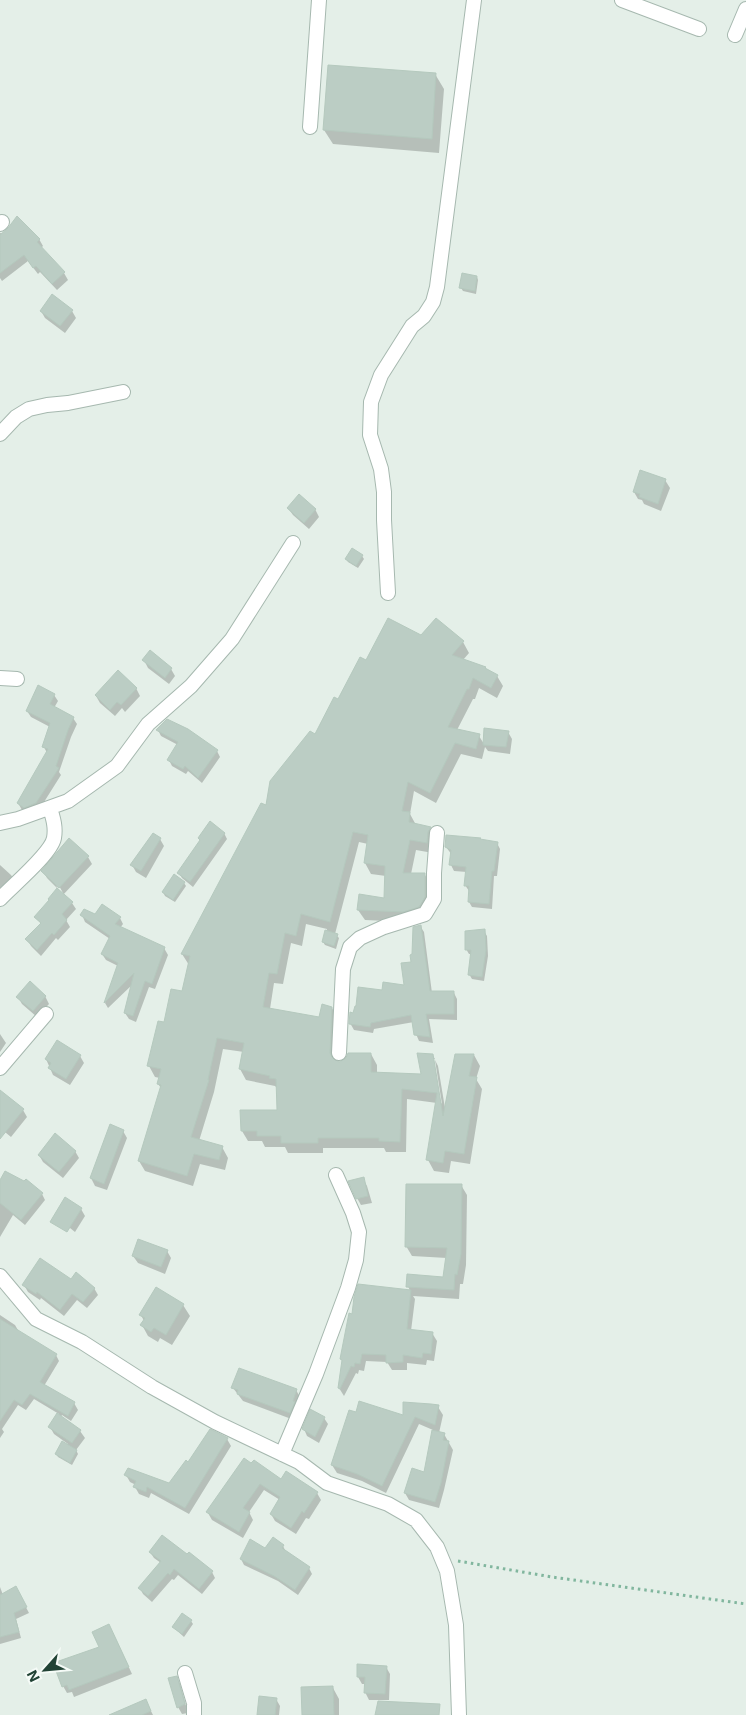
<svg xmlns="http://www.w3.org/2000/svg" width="746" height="1715" viewBox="0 0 746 1715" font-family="Inter,sans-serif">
<rect width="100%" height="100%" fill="#e4efe8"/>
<path fill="#0003" fill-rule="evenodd" d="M435 74 444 89 439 153 333 144 324 130Z
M0 233 39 239 43 246 41 248 64 273 68 280 57 290 40 272 38 274 28 261 2 281 0 278Z
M477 277 478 280 476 294 463 291 461 288Z
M41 311H72L76 318 65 333 45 318Z
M665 480 670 488 661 511 644 504 642 500 638 499 634 492Z
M288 508 315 509 319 517 309 529 293 515Z
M362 556 364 559 358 568 348 562 346 559Z
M421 637 463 642 469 653 463 660 485 668 487 670 497 676 503 686 497 698 479 688 475 699H473L457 730 479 736 484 744 508 732 512 739 510 754 488 751 485 747 482 759 461 754 436 803 414 791 410 814 416 825 430 828 436 839 433 853 416 850 411 874 425 875 431 885V908L410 922 365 920 358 910 385 900 386 876 371 874 365 863 368 844 359 842 335 934 339 938 336 949 325 945 323 942 327 929 306 924 302 946 291 943 283 984 274 983 270 1009 320 1018 332 1008 338 1019 336 1061 339 1063 371 1054 377 1065V1074L422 1075 432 1055 435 1059H433L439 1100 442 1104 435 1060 438 1066 445 1108 474 1055 480 1066 476 1079 482 1089 470 1164 451 1161 449 1173 434 1171 428 1160 437 1103 407 1099 406 1152H386L384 1148H323V1153H288L285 1147H265L262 1141H248L242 1131 278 1111 277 1088 275 1086 246 1080 240 1069 244 1052 223 1049 214 1092 199 1141 222 1147 228 1158 225 1170 200 1164 193 1186 145 1171 139 1161 161 1088 158 1084 160 1078 155 1077 149 1066 165 1024 183 993 189 965 182 954 267 806 367 662Z
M144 660 171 669 175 676 169 684 148 668Z
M136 688 140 696 125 712 122 708 115 716 100 703 96 696Z
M54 695 58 701 54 708 73 718 77 724 71 737 59 772 61 775 39 810 28 814 22 810 18 803 47 753 44 747 50 727 31 717 27 711Z
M158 730 217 751 220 757 202 783 188 771 186 774 172 766 169 760 178 745 161 736Z
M224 833 227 839 193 887 182 878 179 873Z
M160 839 164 846 146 878 136 872 132 865Z
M497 843 500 849 497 876H494L492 909 472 907 469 902V891L465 885 467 872 454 871 451 865 452 855 446 847Z
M88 857 92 864 63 895 72 903 76 909 66 920 70 927 58 940 56 938 41 956 31 946 27 939 41 924 36 917 50 901 49 899 58 889 47 878 43 871ZM57 882 63 893H60L55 883Z
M0 865 11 875 15 881 0 896Z
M184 883 186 886 175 902 165 896 163 892Z
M82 915 120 918 123 924 120 928 164 948 168 955 155 989 149 987 136 1022 129 1019 125 1013 133 984 108 1008 105 1003 118 966 106 960 102 954 110 939 85 922Z
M420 926 424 932 432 993H454L457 999V1020L429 1019 433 1043 419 1041 416 1034 414 1022 374 1029 373 1033 354 1030 350 1023 354 1015 383 991 406 986Z
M484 931 487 936 488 956 484 981 472 979 469 974 472 954H469L466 949Z
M45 996 49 1004 37 1017 22 1004 18 997Z
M0 1034 6 1043 0 1052Z
M80 1056 84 1063 70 1085 53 1075 46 1059Z
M0 1102 23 1110 27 1117 11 1137 0 1128Z
M123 1131 127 1138 107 1190 95 1186 91 1178Z
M75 1151 79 1158 63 1178 43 1162 39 1155Z
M363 1179 367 1186 372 1203 361 1205 357 1198Z
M0 1183 42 1194 45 1200 25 1225 13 1215 0 1237Z
M461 1185 467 1195 466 1265 463 1284H460L459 1299 413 1296 415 1299 411 1331 432 1333 437 1341 434 1361 427 1360 426 1365 407 1363V1370H392L387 1362 366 1361 364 1371 359 1370 358 1374 356 1373 344 1396 339 1388 343 1362 341 1359 410 1291 408 1286 444 1278 447 1258 412 1256 406 1246Z
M81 1209 85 1216 75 1232 60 1220Z
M167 1251 171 1258 165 1274 138 1263 133 1256Z
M71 1280 94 1288 98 1295 87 1308 77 1300 64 1316 41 1298 40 1300 28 1292 24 1285Z
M183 1305 190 1316 172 1345 160 1338 158 1342 148 1336 142 1325 144 1321 141 1315Z
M0 1315 15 1325 19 1332 56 1355 59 1361 44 1386 74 1403 78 1410 71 1421 62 1415 61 1417 80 1431 85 1438 76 1450 78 1454 72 1465 58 1457 56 1454 68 1444 54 1434 50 1427 59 1414 34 1399 26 1410 18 1405 2 1429 4 1432 0 1438Z
M233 1388 296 1390 300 1397 294 1420 243 1401Z
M438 1407 443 1415 439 1433 444 1434 453 1450 444 1490 439 1508 409 1500 405 1493 425 1473 433 1430 419 1424 386 1493 362 1481 337 1473 332 1465 357 1414 404 1416Z
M324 1418 328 1424 319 1443 307 1436 304 1429Z
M227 1439 231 1446 189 1514 151 1493 149 1498 139 1494 135 1487 136 1485 130 1482 126 1475 170 1485 189 1464Z
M244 1460 282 1481 317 1493 321 1500 309 1519 306 1518 296 1534 275 1521 271 1514 280 1500 264 1490 249 1512 253 1520 243 1538 212 1520 208 1513Z
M283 1546 286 1552 309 1568 312 1574 298 1595 278 1581 244 1565 241 1559 265 1549Z
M150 1552 187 1556 212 1572 215 1578 202 1594 178 1575 174 1580 172 1579 152 1602 143 1594 140 1588 161 1563 154 1558Z
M0 1587 3 1595 19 1594 29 1613 16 1619 21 1638 0 1644Z
M191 1621 193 1624 184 1637 173 1627Z
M113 1633 132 1674 74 1697 72 1692 67 1693 63 1686Z
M386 1667 390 1674 389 1700H369L365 1692 366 1684H362L358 1677Z
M176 1677 180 1684 188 1713 182 1714 178 1707Z
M333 1688 339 1699V1715H303Z
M276 1699 280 1706 279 1715H259Z
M146 1701 153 1715H128Z"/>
<path fill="#bbcdc4" stroke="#b5c9be" d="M328 65 436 73 432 139 323 130Z
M17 216 40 239 37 242 65 272 52 284 36 266 33 268 24 255 0 273V235L8 228Z
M462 273 477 276 475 291 459 288Z
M52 294 73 310 60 326 40 311Z
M640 470 666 479 658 504 639 497 640 494 633 492Z
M299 494 316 509 304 523 287 508Z
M352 548 363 555 356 566 345 559Z
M388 618 421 635 436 618 464 641 452 655 486 667 485 668 498 675 491 688 473 678 469 689H467L448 727 480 734 476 749 455 743 430 793 408 782 402 811 410 812 409 822 431 827 428 832 427 843 410 840 403 873H425V897L419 907 403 912 357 910 359 894 384 898 385 866 364 863 368 835 353 832 330 922 301 914 296 936 285 933 277 974 269 973 263 1007 319 1017 322 1004 332 1007 330 1053 332 1057 339 1062 346 1058 348 1053H371V1072L421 1074 417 1053 433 1054 443 1116 455 1054H474L469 1076 477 1077 464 1154 445 1151 443 1163 426 1160 437 1093 402 1089 400 1142 379 1141V1138H318V1143H281V1136H257V1131H241L240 1110H277L276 1079 269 1078 270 1076 239 1069 244 1043 217 1038 208 1080H209L191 1137 223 1146 219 1160 194 1154 187 1176 138 1161 161 1085 157 1084 161 1069 147 1066 158 1021 164 1022 171 989 182 991 190 956 181 954 261 803 266 805 270 781 310 731 315 734 334 697 338 699 360 657 366 660Z
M150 650 172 668 165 678 142 660Z
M118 670 137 688 121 705 117 702 110 710 95 695Z
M38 685 55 694 50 704 74 717 68 730 56 766 59 768 36 803 24 808 17 803 48 749 42 747 50 723 26 711Z
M167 719 188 729 218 750 198 778 185 766 183 769 167 760 178 742 156 730Z
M484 728 509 731 506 747 483 745Z
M210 821 225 833 190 882 177 873 200 840 198 838Z
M153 833 161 838 141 871 130 865Z
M446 835 481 838 480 839 498 842 494 871H492L489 904 468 902 469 886H464L466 867 449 865 451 850 445 847Z
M69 838 89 856 59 888 41 871Z
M174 874 185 882 173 900 162 892Z
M57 888 73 902 62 914 67 920 54 935 52 933 37 950 25 939 41 923 34 917 49 900 48 899Z
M102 904 121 917 115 924 165 947 152 984 145 981 133 1016 124 1013 134 973 104 1003 118 963 101 954 110 936 80 915 84 909 95 914Z
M421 925 430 991H454V1014H426L430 1037 414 1035 411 1015 371 1023 370 1027 349 1024 350 1012 353 1013 355 1006H356L358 987 382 990 383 982 404 985 401 963 411 962 410 955 412 954 413 927Z
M485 929 486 950 482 977 468 975 471 950H465V931Z
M325 930 338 934 334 946 322 942Z
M30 981 46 996 33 1011 16 997Z
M57 1040 81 1055 66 1079 48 1068 51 1063 45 1059Z
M0 1090 24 1109 0 1139Z
M110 1124 124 1130 104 1184 90 1178Z
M55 1133 76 1151 59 1172 38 1155Z
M5 1171 24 1181 26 1179 43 1193 21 1220 0 1203V1180Z
M364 1177 368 1196 356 1199 348 1181Z
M406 1184H462L461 1254 457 1275 455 1274 454 1290 406 1287 407 1274 443 1277 447 1248 405 1247Z
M65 1197 82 1208 67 1232 50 1222Z
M138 1239 168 1250 161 1267 132 1256Z
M40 1258 71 1279 76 1272 95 1288 83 1302 72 1294 60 1310 37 1292 36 1294 22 1285Z
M358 1284 411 1290 407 1329 433 1332 431 1354 423 1353 422 1358 403 1355V1362L386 1363V1355L362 1354 360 1364 355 1363 354 1367 351 1366 340 1389 338 1388 342 1360 340 1359 349 1313 352 1314 354 1297Z
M156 1287 184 1304 166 1335 154 1328 151 1332 140 1325 145 1318 139 1315Z
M0 1319 57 1354 40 1382 75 1402 68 1416 30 1394 22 1405 14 1400 0 1421Z
M239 1368 297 1389 293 1401 295 1402 290 1413 237 1394 238 1390 231 1388Z
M359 1401 403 1415V1402L431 1404 439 1405 435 1425 415 1417 382 1486 357 1474 331 1465 349 1410 356 1412Z
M310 1409 325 1417 315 1437 302 1429Z
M57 1413 81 1430 72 1443 48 1427Z
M210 1429 228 1438 185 1508 147 1487 146 1492 133 1487 136 1481 124 1475 128 1468 169 1483 186 1460 188 1462Z
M432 1430 445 1433 443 1440 449 1441 441 1483 435 1502 404 1493 412 1468 424 1472Z
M62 1441 77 1450 70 1463 55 1454Z
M244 1458 251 1463 254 1460 281 1479 286 1471 318 1492 304 1513 302 1511 291 1528 270 1514 280 1497 260 1484 243 1508 250 1512 239 1532 206 1512Z
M162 1535 187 1554 189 1552 213 1571 199 1589 174 1569 170 1575 168 1573 148 1596 138 1588 161 1561 149 1552Z
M273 1537 284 1545 282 1548 310 1567 295 1590 274 1576 240 1559 250 1539 265 1548Z
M16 1586 27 1607 14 1613 19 1632 0 1637V1595Z
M182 1613 192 1620 182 1634 172 1627Z
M109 1624 129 1667 69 1690 67 1685 62 1687 53 1663 99 1647 92 1632Z
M357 1664 387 1666 385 1694 364 1693 365 1677H357Z
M177 1676 185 1704 177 1708 168 1678Z
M333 1686 334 1715H302L301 1687Z
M259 1696 277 1698 275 1715H257Z
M146 1699 151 1711 142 1715H109Z
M378 1701 440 1704 439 1715H375Z"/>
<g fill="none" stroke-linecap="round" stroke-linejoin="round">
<g stroke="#a6b8af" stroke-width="16">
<path id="minor" d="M622 0 699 29
M735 35 746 9
M310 127 319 0
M0 224 2 222
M0 434 16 417 29 409 47 405 68 403 123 392
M388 593 384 520V492L381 469 370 435 371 402 381 375 412 326 424 316 433 302 437 287 474 0
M0 678 17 679
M0 823 18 819 68 801 117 766 148 724 191 686 232 639 293 543
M0 899C12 886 51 854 54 838 56 827 53 818 50 808
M339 1053 343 969 350 947 360 938 384 927 425 914 434 899V873L437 833
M0 1068 46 1014
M0 1276 36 1319 82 1342 152 1387 215 1422 299 1462 327 1483 388 1504 416 1520 437 1547 447 1571 456 1625 459 1715
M282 1454 316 1374 348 1288 356 1260 359 1232 353 1213 336 1175
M185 1673 194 1703V1715"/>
</g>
<path stroke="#81b69e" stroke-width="3" stroke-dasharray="2.5 4" stroke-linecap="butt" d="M458 1561 552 1577 746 1604"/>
<use href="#minor" stroke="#fff" stroke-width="14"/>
</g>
<g transform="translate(45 1670) rotate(243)" stroke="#f5fbf7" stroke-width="4" paint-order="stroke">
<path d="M0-4L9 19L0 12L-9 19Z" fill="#214335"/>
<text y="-8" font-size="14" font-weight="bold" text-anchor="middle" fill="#214335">N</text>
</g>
</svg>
